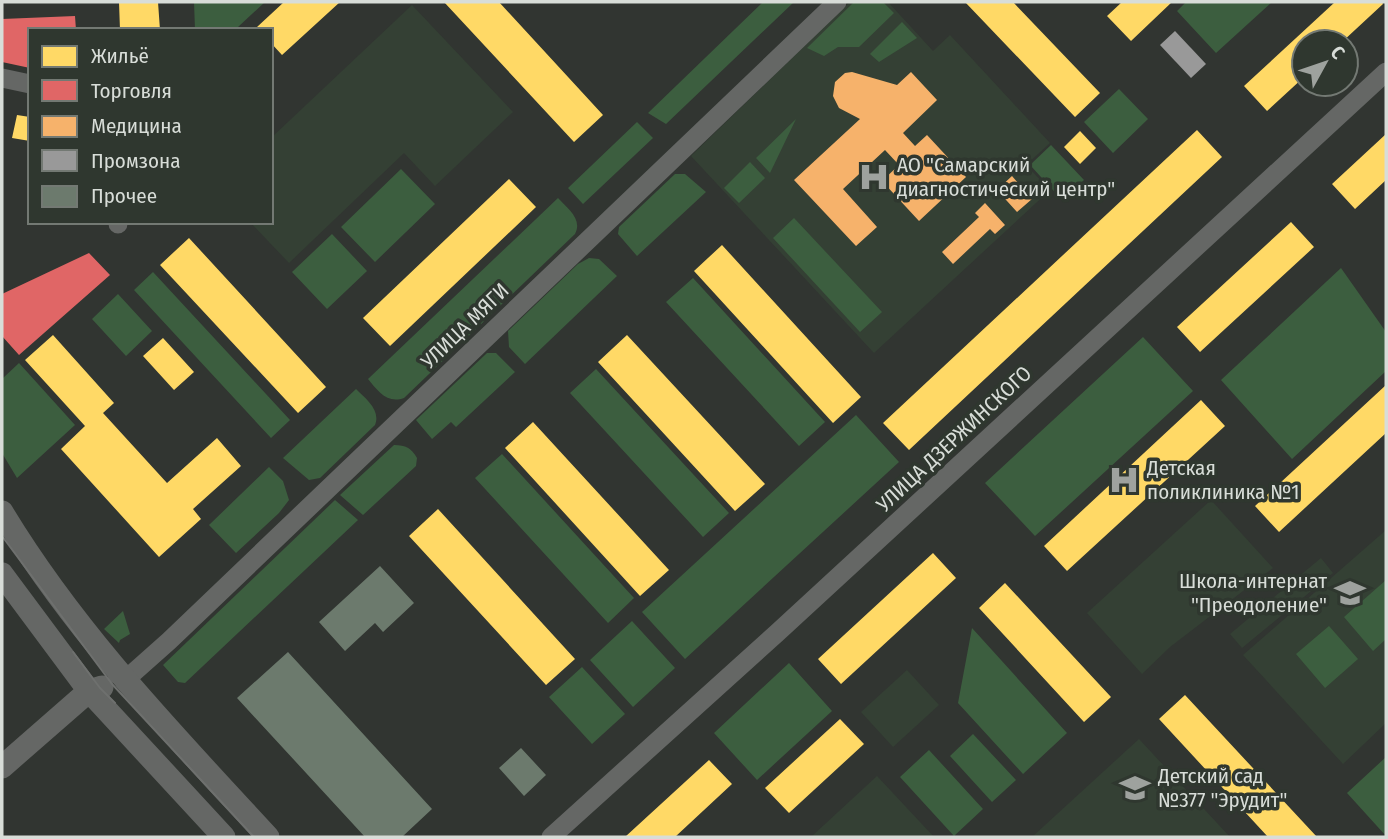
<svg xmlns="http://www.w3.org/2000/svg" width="1388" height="839" viewBox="0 0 1388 839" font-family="'Fira Sans Condensed',sans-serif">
<rect width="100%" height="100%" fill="#313531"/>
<path fill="#344034" d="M850 2H888L933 51 950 35 1050 143 1026 165 1050 190 874 353 691 156Z
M412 5 513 112 435 186 404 153 289 263 250 222H271V138Z
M1211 500 1273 568 1170 647 1142 674 1087 613Z
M1386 530V723L1343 764 1243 655Z
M1321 558 1333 573 1242 648 1230 634Z
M907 670 939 705 893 747 861 712Z
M1139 739 1230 837H1032Z
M877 776 934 837H811Z"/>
<path fill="#3c5e3f" d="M194 2H265L238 27 240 30H195Z
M763 2H794L666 124 648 113Z
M854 2H883L894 13 859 47H838L824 56 807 48Z
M1186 2H1272L1216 53 1177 11Z
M902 22 917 38 879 62 870 54Z
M1119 89 1148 119 1113 153 1084 122Z
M796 119 770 173 756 158Z
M637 122 653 138 583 204 568 188Z
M1051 145 1084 180 1062 200 1030 165Z
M750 162 765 178 739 203 724 188Z
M401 169 435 204 375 262 341 227Z
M675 174H685L706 192 637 256 618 234 619 227Z
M558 198C567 208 583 219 575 234L404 398C387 404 378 391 368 379Z
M794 218 882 312 860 332 773 238Z
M332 234 367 271 327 309 292 272Z
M589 258 599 259 617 276 525 364 509 347 508 331 578 264Z
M1341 268 1386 332V371L1292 459 1221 380Z
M153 272 290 420 271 438 134 290Z
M693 278 825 422 799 446 666 302Z
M118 294 152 331 126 356 92 319Z
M1143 337 1193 391 1035 536 985 483Z
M487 353H496L515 372 456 427 451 422 432 439 416 420Z
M19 363 75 425 17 478 2 453V379Z
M596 369 729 513 703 537 570 393Z
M356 389C366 399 381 410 375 425L320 478 309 480 283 458Z
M856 415 899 462 685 659 642 612Z
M394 445C406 445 411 448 417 458L416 466 363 515 340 495Z
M502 454 634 598 608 623 475 478Z
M269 467 283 481 289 500 279 513 236 553 209 525Z
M335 500 358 520 185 683 178 682 163 665Z
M1386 580V639L1373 651 1344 617Z
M123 611 130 634 120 640 119 643 104 629Z
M632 621 675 668 633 707 590 660Z
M1329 626 1358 659 1325 688 1296 654Z
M972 628 1067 733 1023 774 958 703Z
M789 663 832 711 757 780 714 733Z
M582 667 625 714 592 744 549 697Z
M973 734 1016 780 992 802 950 756Z
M929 750 983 809 954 836 900 777Z
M1386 757V836L1347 793Z"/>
<path fill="#ffd966" d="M119 2H158L160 30H120Z
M284 2H340L282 55 271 43V30H259L257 27Z
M444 2H499L603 115 574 142Z
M965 2H1013L1100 93 1075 117Z
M1122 2H1172L1131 41 1107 16Z
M1335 2H1382L1383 4 1342 42H1304V77L1267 111 1244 86Z
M17 115 30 117V141L12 138Z
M1197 130 1222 157 909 450 883 423Z
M1080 131 1096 148 1080 164 1064 147Z
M1386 134V180L1355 209 1332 184Z
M509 179 536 207 390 346 363 318Z
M1291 222 1314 247 1200 352 1177 327Z
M189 238 326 387 298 413 160 265Z
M722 245 861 397 833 423 694 271Z
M53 335 114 403 103 413 167 483 217 438 241 466 193 509 201 519 159 557 61 449 85 426 25 360Z
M627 335 765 484 735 511 598 362Z
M163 338 194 372 174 390 143 356Z
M1386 385V433L1279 532 1255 506Z
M1201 400 1225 426 1067 571 1044 546Z
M533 422 669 570 640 596 505 448Z
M438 509 575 659 546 685 409 536Z
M933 553 956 578 841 684 818 659Z
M1005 583 1111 697 1084 722 979 608Z
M1185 695 1317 837H1268L1159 719Z
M840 719 864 744 789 813 765 788Z
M709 760 732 784 675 837H625Z"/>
<path fill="#e06666" d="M75 16 76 30H30V68L2 62V19Z
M89 253 110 275 19 355 2 336V294Z"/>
<path fill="#f6b26b" d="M852 72 897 85 911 72 937 100 903 133 915 146 927 135 966 177 919 221 882 181 899 165 885 150 843 189 877 227 856 246 794 180 860 119 839 108 833 96 835 82 845 73Z
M1012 176 1032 199 1017 212 997 190Z
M985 203 1005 225 995 234 990 229 953 264 942 252 979 217 975 213Z"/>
<path fill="#999" d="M1175 31 1206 64 1191 78 1160 45Z"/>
<path fill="#6c7a6d" d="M380 566 414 603 383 632 375 623 345 651 319 622Z
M288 652 432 809 402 837H365L237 698Z
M521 748 546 775 524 796 499 768Z"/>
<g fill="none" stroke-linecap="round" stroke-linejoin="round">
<path stroke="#656765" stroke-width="19" d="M2 78 30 84
M118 222V224
M124 681 169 641 837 2
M551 837 777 633 1386 72"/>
<path stroke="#656765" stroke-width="23" d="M2 512C75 633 173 734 268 837
M2 574 89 691 224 837
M2 767 89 691 102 687"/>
<path stroke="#6e706e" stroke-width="2" d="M2 536 112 684 254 837
M73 652 100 688 115 703"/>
</g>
<defs>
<g id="hospital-bare" transform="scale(2.415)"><path d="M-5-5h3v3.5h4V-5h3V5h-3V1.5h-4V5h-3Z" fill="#9ea29e" stroke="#2f372f" stroke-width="2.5" paint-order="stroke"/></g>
<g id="school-bare" transform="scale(2.415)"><path d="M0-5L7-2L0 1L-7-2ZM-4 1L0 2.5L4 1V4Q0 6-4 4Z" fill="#9ea29e" stroke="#2f372f" stroke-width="2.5" paint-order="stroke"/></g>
</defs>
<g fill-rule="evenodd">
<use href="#hospital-bare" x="874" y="177"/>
<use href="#hospital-bare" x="1124" y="480"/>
<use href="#school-bare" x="1350" y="593"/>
<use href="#school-bare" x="1135" y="788"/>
</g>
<g text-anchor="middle" stroke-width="7" stroke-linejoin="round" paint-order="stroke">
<g font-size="21" fill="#d8ddd8" stroke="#2f372f" text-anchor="start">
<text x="897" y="172">АО "Самарский<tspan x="897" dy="24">диагностический центр"</tspan></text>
<text x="1147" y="475">Детская<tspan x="1147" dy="24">поликлиника №1</tspan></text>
<text x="1327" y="588" text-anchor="end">Школа-интернат<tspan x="1327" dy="24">"Преодоление"</tspan></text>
<text x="1158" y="783">Детский сад<tspan x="1158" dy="24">№377 "Эрудит"</tspan></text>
</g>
<g font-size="21" fill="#d8ddd8" stroke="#2f372f">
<text transform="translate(465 326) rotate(-44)" y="7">УЛИЦА МЯГИ</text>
<text transform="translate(954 439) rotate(-43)" y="7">УЛИЦА ДЗЕРЖИНСКОГО</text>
</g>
</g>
<rect width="1388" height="839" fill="none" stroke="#d8ddd8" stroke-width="7"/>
<rect x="28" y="28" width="245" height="196" fill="#2f372f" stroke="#737973" stroke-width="2"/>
<rect x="42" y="46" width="35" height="21" fill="#ffd966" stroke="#737973" stroke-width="2"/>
<text x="91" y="63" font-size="21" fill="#d8ddd8">Жильё</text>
<rect x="42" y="80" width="35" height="21" fill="#e06666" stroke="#737973" stroke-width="2"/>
<text x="91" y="98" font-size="21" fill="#d8ddd8">Торговля</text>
<rect x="42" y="116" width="35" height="21" fill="#f6b26b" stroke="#737973" stroke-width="2"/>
<text x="91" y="133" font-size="21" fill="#d8ddd8">Медицина</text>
<rect x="42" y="150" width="35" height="21" fill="#999999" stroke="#737973" stroke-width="2"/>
<text x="91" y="168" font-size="21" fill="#d8ddd8">Промзона</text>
<rect x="42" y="186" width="35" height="21" fill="#6c7a6d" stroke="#737973" stroke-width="2"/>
<text x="91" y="203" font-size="21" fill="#d8ddd8">Прочее</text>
<g transform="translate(1325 63) rotate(50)"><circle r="33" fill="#2f372f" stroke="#737973" stroke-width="2"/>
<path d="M0-5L12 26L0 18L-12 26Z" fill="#9ea29e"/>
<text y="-10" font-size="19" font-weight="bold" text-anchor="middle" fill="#d8ddd8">С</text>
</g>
</svg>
